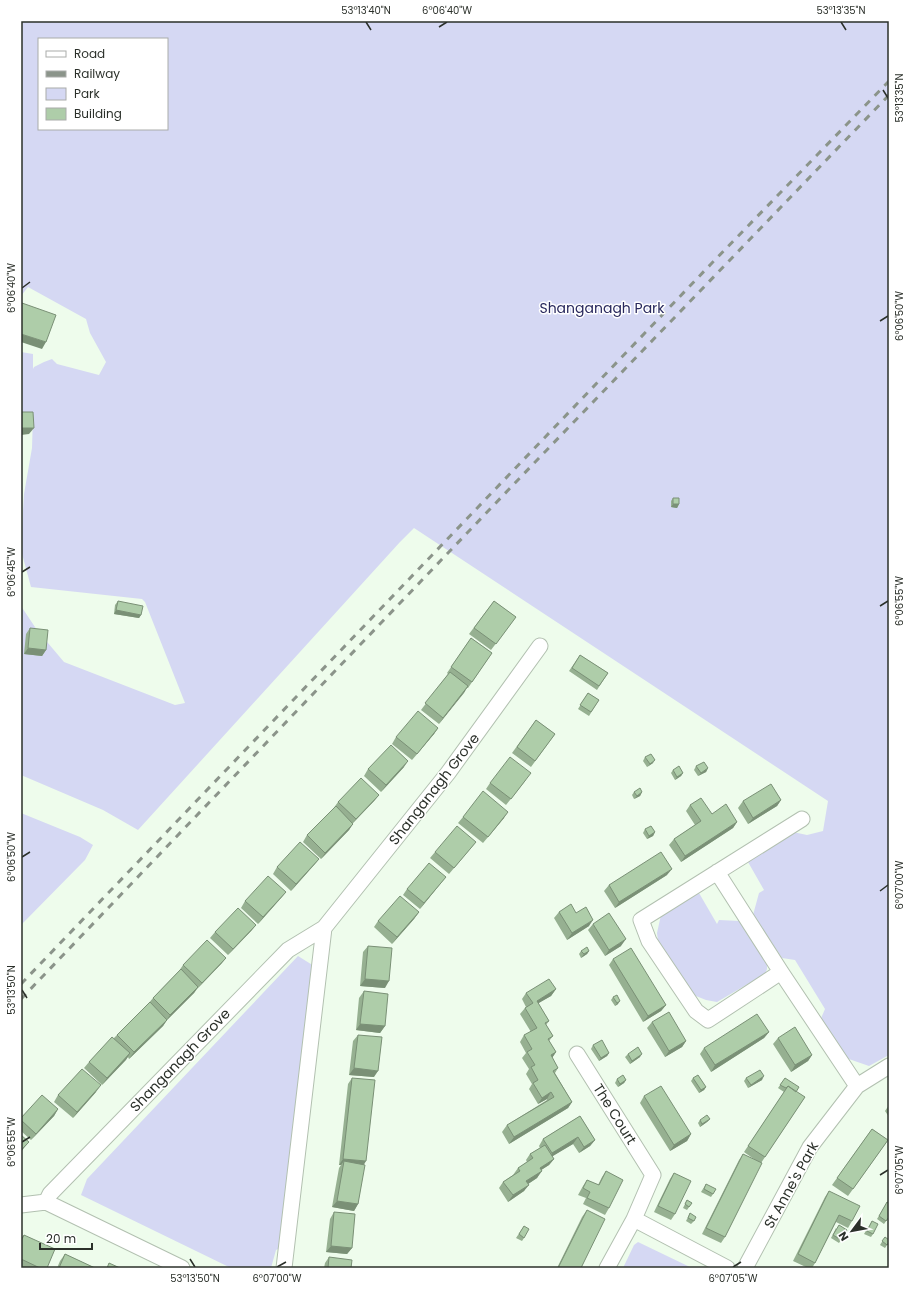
<svg xmlns="http://www.w3.org/2000/svg" width="910" height="1289" viewBox="0 0 910 1289" font-family="Poppins,sans-serif">
<rect width="100%" height="100%" fill="#eefcec"/>
<path fill="#d5d8f3" fill-rule="evenodd" d="M21 21H889V1055L869 1066 846 1058 819 1023 825 1009 795 960 782 958 753 915 759 893 764 890 748 862 793 832 807 835 823 831 828 801 414 528 400 542 138 830 103 810 21 775V606L37 630 64 662 175 705 185 703 145 602 142 599 31 587 21 550V544L24 494 32 448 33 414 21 415V352L33 354V369L34 367 44 362 52 359 57 364 99 375 106 362 90 333 86 319 28 287 21 296ZM39 39H167V129H39Z
M21 813 80 837 93 845 85 860 21 925Z
M699 893 717 924 719 920 740 921 767 963V969L765 974 717 1002 706 1000 696 996 689 991 658 941 657 933 661 915Z
M298 956 314 966 280 1248 276 1250 271 1268H231L81 1195 87 1179Z
M638 1242 692 1268H623L634 1245Z"/>
<g fill="none" stroke-linecap="round" stroke-linejoin="round">
<g stroke="#b2c0b0" stroke-width="17">
<path id="street" d="M717 872 781 972 857 1086 810 1147 745 1268
M781 972 708 1020 696 1011 649 941 641 920 802 819
M577 1054 653 1175 634 1219
M857 1086 889 1066
M21 1205 46 1202
M182 1268 46 1202 50 1194 288 950 324 928
M284 1268 324 928 448 773 540 646
M607 1268 634 1219 727 1268"/>
</g>
<use href="#street" stroke="#fff" stroke-width="15"/>
<path stroke="#8b948a" stroke-width="3" stroke-dasharray="7 7" stroke-linecap="butt" d="M21 984 711 264 889 81
M21 999 514 484 889 95"/>
</g>
<path fill="#96b091" d="M673 498 679 504 677 508 671 507V501Z
M118 601 141 615 139 618 114 614 115 605Z
M494 601 516 617 491 650 469 634Z
M30 628 46 650 42 656 24 654 26 634Z
M471 638 492 653 468 688H467L439 724 421 710 448 674 447 673Z
M580 655 608 673 597 690 569 671Z
M588 693 599 700 589 716 578 709Z
M536 720 555 734 531 767 512 753Z
M438 728 434 734 412 760 392 744 396 737Z
M645 757 653 763 647 767 643 761Z
M696 766 708 768 706 772 698 776 694 770Z
M404 767 381 792 364 776 368 769Z
M673 770 683 773 681 776 675 780 671 773Z
M526 780 506 805 486 789 490 783Z
M634 792H642L640 796 634 799 632 795Z
M379 795 374 801 353 823 349 830 321 859 303 842 307 835 333 809 338 802Z
M781 800 777 806 748 824 738 808 743 801Z
M690 805 712 814 737 822 733 828 681 862 669 845 674 839 695 825 686 811Z
M463 817 504 818 483 843 458 823Z
M645 829 655 832 653 836 647 839 643 833Z
M476 842 471 848 449 874 430 858 435 852Z
M319 859 314 865 291 891 273 874 277 867Z
M667 875 615 908 604 891 609 885Z
M446 877 441 883 420 909 403 895 407 889Z
M286 892 281 898 258 924 241 908 245 901Z
M419 912 414 919 392 944 374 927 378 921Z
M559 912 589 926 567 940 554 918Z
M593 924 621 946 605 956 588 930Z
M256 925 251 931 228 955 210 938 215 932Z
M368 946 385 988 360 986 363 952Z
M581 951H589L587 954 581 958 579 954Z
M226 958 221 964 197 989 194 993 167 1020 163 1026 129 1059 128 1057 102 1085 84 1068 89 1062 114 1038 148 1004 153 998 179 971 183 965Z
M613 959 666 1005 661 1011 643 1022 609 965Z
M556 989 551 996 538 1003 549 1021 546 1025 553 1036 549 1041 556 1052 552 1058 558 1068 555 1073 572 1102 568 1108 509 1144 502 1132 507 1125 547 1100V1099L538 1104 529 1089 532 1084 526 1074 529 1069 522 1058 526 1053 520 1042 524 1035 531 1032 520 1014 525 1008 526 1007 522 999 526 993Z
M364 991 385 1026 380 1033 356 1030 359 998Z
M613 997 618 1004 615 1006 611 1000Z
M652 1022 686 1041 682 1047 665 1057 647 1028Z
M769 1032 764 1038 711 1072 700 1054 704 1048Z
M358 1035 374 1077 349 1075 353 1041Z
M778 1038 812 1055 808 1061 791 1072 773 1044Z
M593 1045 609 1053 607 1056 599 1061 591 1049Z
M628 1054 640 1057 630 1064 625 1057Z
M352 1078 364 1165 358 1204 354 1211 332 1207 339 1168 341 1165H339L348 1084Z
M693 1078 706 1087 704 1090 699 1093 691 1081Z
M746 1078 762 1080 748 1088 744 1081Z
M785 1078 796 1092 805 1097 761 1163 725 1237 721 1243 702 1234 739 1160 743 1154 758 1162 744 1152 784 1092 778 1088Z
M617 1079 626 1080 624 1083 618 1087 615 1083Z
M96 1092 73 1118 54 1102 58 1095Z
M644 1096 691 1134 687 1141 670 1151 640 1103Z
M889 1105V1117L885 1111Z
M58 1109 54 1116 31 1140 21 1131V1118Z
M580 1116 595 1140 590 1146 579 1153 573 1144 552 1156 554 1159 549 1165 541 1170 537 1178 528 1184 524 1191 508 1202 499 1188 503 1182 513 1175 518 1168 527 1162 526 1160 530 1154 540 1148 539 1146 543 1139Z
M710 1119 707 1122 700 1127 698 1123 700 1120Z
M872 1129 888 1140 848 1196 832 1185Z
M606 1171 609 1208 605 1215 583 1204 586 1198 578 1195 583 1186 587 1180 598 1185 602 1177Z
M674 1173 675 1214 671 1220 654 1212 670 1179Z
M706 1184 713 1194 711 1197 701 1192Z
M829 1191 852 1221 848 1228 836 1222 815 1263 812 1268H808L793 1261 825 1197Z
M889 1199V1217L884 1224 877 1219Z
M687 1200 692 1203 687 1210 683 1208Z
M587 1210 581 1268H557L582 1217Z
M334 1212 352 1248 347 1254 326 1252 330 1219Z
M690 1213 694 1221 691 1224 686 1221Z
M872 1221 873 1234 871 1237 864 1234Z
M524 1226V1238L522 1241 516 1238Z
M836 1228 841 1240 839 1243 831 1238Z
M24 1235 47 1268H21V1238Z
M885 1237 889 1242 885 1248 880 1245Z
M65 1254 95 1268H57L60 1261Z
M329 1257 351 1268H324L325 1263Z"/>
<path fill="#7a9076" d="M21 334 46 342 42 349 21 342Z
M21 428H34L29 434 21 435Z
M673 504H679L677 508 671 507Z
M116 610 141 615 139 618 114 614Z
M28 648 46 650 42 656 24 654Z
M468 686 464 693 439 724 443 718Z
M438 728 434 734 412 760 417 754Z
M655 760 653 763 647 767 650 764Z
M408 761 404 767 381 792 386 785Z
M708 768 706 772 698 776 701 773Z
M683 773 681 776 675 780 677 777Z
M642 792 640 796 634 799 637 796Z
M379 795 374 801 351 825 356 819Z
M781 800 777 806 748 824 753 818Z
M508 812 504 818 483 843 488 837Z
M737 822 733 828 681 862 685 856Z
M353 824 349 830 321 859 325 853Z
M655 832 653 836 647 839 649 836Z
M319 859 314 865 291 891 296 884Z
M672 869 667 875 615 908 619 902Z
M446 877 441 883 420 909 424 903Z
M286 892 281 898 258 924 263 917Z
M419 912 414 919 392 944 397 937Z
M593 920 589 926 567 940 572 933Z
M256 925 251 931 228 955 233 949Z
M626 939 621 946 605 956 609 950Z
M589 951 587 954 581 958 584 954Z
M226 958 221 964 197 989 202 983Z
M365 979 389 981 385 988 360 986Z
M198 987 194 993 167 1020 163 1026 129 1059 134 1052 166 1021 170 1015Z
M556 989 551 996 532 1007 537 1001Z
M620 1001 618 1004 615 1006 617 1003Z
M666 1005 661 1011 643 1022 648 1016Z
M360 1024 385 1026 380 1033 356 1030Z
M769 1032 764 1038 711 1072 715 1065Z
M686 1041 682 1047 665 1057 669 1051Z
M556 1052 552 1058 551 1055Z
M130 1053 126 1060 102 1085 107 1078Z
M609 1053 607 1056 599 1061 601 1058Z
M642 1054 640 1057 630 1064 632 1061Z
M812 1055 808 1061 791 1072 795 1065Z
M354 1068 378 1071 374 1077 349 1075Z
M764 1076 762 1080 748 1088 751 1085Z
M626 1080 624 1083 618 1087 620 1084Z
M101 1085 96 1092 73 1118 77 1112Z
M706 1087 704 1090 699 1093 701 1090Z
M551 1092 547 1099 538 1104 542 1098Z
M572 1102 568 1108 509 1144 514 1137Z
M58 1109 54 1116 31 1140 36 1134Z
M710 1119 707 1122 700 1127 702 1124Z
M691 1134 687 1141 670 1151 674 1145Z
M578 1137 573 1144 548 1159 552 1153Z
M595 1140 590 1146 579 1153 584 1147Z
M29 1142 24 1148 21 1152V1150Z
M343 1159 366 1161 362 1168 344 1161 341 1165H339Z
M554 1159 549 1165 535 1174 540 1168Z
M542 1171 537 1178 522 1188 526 1181Z
M529 1185 524 1191 508 1202 513 1195Z
M337 1201 358 1204 354 1211 332 1207Z
M331 1246 352 1248 347 1254 326 1252Z"/>
<path fill="#aecda9" stroke="#7a9076" d="M22 303 56 315 46 342 21 334V306Z
M21 412H33L34 428H21Z
M673 498H679V504H673Z
M118 601 143 606 141 615 116 610Z
M494 601 516 617 496 644 474 628Z
M30 628 48 630 46 650 28 648Z
M471 638 492 653 472 682 451 667Z
M580 655 608 673 599 686 572 668Z
M450 672 468 686 443 718 425 703Z
M588 693 599 700 591 712 580 705Z
M418 711 438 728 417 754 396 737Z
M536 720 555 734 535 761 517 747Z
M391 745 408 761 386 785 368 769Z
M651 754 655 760 650 764 645 757Z
M510 757 531 773 511 799 490 783Z
M704 762 708 768 701 773 696 766Z
M679 766 683 773 677 777 673 770Z
M361 778 379 795 356 819 338 802Z
M771 784 781 800 753 818 743 801Z
M640 788 642 792 637 796 634 792Z
M483 791 508 812 488 837 463 817Z
M701 798 712 814 726 804 737 822 685 856 674 839 701 821 690 805Z
M336 806 353 824 325 853 307 835Z
M457 826 476 842 454 868 435 852Z
M651 826 655 832 649 836 645 829Z
M300 842 319 859 296 884 277 867Z
M661 852 672 869 619 902 609 885Z
M429 863 446 877 424 903 407 889Z
M268 876 286 892 263 917 245 901Z
M400 896 419 912 397 937 378 921Z
M571 904 576 913 586 907 593 920 572 933 559 912Z
M238 908 256 925 233 949 215 932Z
M609 913 626 939 609 950 593 924Z
M207 940 226 958 202 983 183 965Z
M368 946 392 948 389 981 365 979Z
M587 947 589 951 584 954 581 951Z
M631 948 666 1005 648 1016 613 959Z
M181 969 198 987 170 1015 153 998Z
M549 979 556 989 537 1001 549 1021 545 1023 553 1036 548 1039 556 1052 551 1055 558 1068 553 1071 572 1102 514 1137 507 1125 554 1097 551 1092 542 1098 533 1083 538 1080 531 1067 535 1065 527 1052 532 1049 524 1035 537 1028 525 1008 533 1003 526 993Z
M364 991 388 994 385 1026 360 1024Z
M617 995 620 1001 617 1003 613 997Z
M150 1002 167 1020 134 1052 117 1035Z
M669 1012 686 1041 669 1051 652 1022Z
M757 1014 769 1032 715 1065 704 1048Z
M795 1027 812 1055 795 1065 778 1038Z
M358 1035 382 1037 378 1071 354 1068Z
M112 1037 130 1053 107 1078 89 1062Z
M602 1040 609 1053 601 1058 593 1045Z
M638 1047 642 1054 632 1061 628 1054Z
M82 1069 101 1085 77 1112 58 1095Z
M760 1070 764 1076 751 1085 746 1078Z
M623 1075 626 1080 620 1084 617 1079Z
M698 1075 706 1087 701 1090 693 1078Z
M352 1078 375 1080 366 1161 343 1159Z
M785 1078 799 1087 796 1092 788 1086 786 1088 780 1085Z
M661 1086 691 1134 674 1145 644 1096Z
M788 1086 805 1097 765 1157 748 1146Z
M42 1095 58 1109 36 1134 21 1120V1118Z
M707 1115 710 1119 702 1124 700 1120Z
M580 1116 595 1140 584 1147 578 1137 552 1153 543 1139Z
M872 1129 888 1140 853 1189 837 1178Z
M21 1135 29 1142 21 1150Z
M545 1145 554 1159 540 1168 542 1171 526 1181 529 1185 513 1195 503 1182 520 1171 518 1168 533 1158 530 1154Z
M743 1154 762 1163 725 1237 706 1228Z
M344 1161 365 1165 358 1204 337 1201Z
M606 1171 623 1180 609 1208 587 1198 590 1192 583 1188 587 1180 599 1185Z
M674 1173 691 1181 675 1214 658 1206Z
M706 1184 716 1189 713 1194 704 1189Z
M829 1191 860 1206 852 1221 839 1215 815 1263 798 1254Z
M687 1200 692 1203 689 1207 685 1204Z
M887 1202 889 1204V1217L886 1221 879 1216Z
M587 1210 605 1219 581 1268H558Z
M334 1212 355 1214 352 1248 331 1246Z
M690 1213 696 1217 694 1221 688 1218Z
M872 1221 878 1224 873 1234 867 1231Z
M839 1225 847 1230 841 1240 833 1235Z
M524 1226 529 1229 524 1238 519 1234Z
M24 1235 55 1249 47 1268H40L21 1259V1241Z
M885 1237 889 1240V1242L887 1245 882 1241Z
M65 1254 95 1268H59Z
M329 1257 352 1260 351 1268H328Z
M109 1263 120 1268H107Z"/>
<path fill="none" stroke="#2b302a" stroke-width="1.5" d="M366 22 371 30M841 22 846 30M439 27 447 22M883 90 888 98M22 288 30 282M880 321 888 316M22 572 30 567M880 606 888 601M22 857 30 852M880 891 888 885M22 990 27 998M22 1142 30 1137M880 1175 888 1170M190 1259 195 1267M277 1267 286 1262M733 1267 741 1262"/>
<g text-anchor="middle" stroke-width="3" stroke-linejoin="round" paint-order="stroke">
<g font-size="14" fill="#29295d" stroke="#fff">
<text x="602" y="313">Shanganagh Park</text>
</g>
<g font-size="14" fill="#2b302a" stroke="#fff">
<text transform="translate(434 789) rotate(-52)" y="5">Shanganagh Grove</text>
<text transform="translate(180 1060) rotate(-46)" y="5">Shanganagh Grove</text>
<text transform="translate(615 1114) rotate(58)" y="5">The Court</text>
<text transform="translate(791 1185) rotate(-61)" y="5">St Anne's Park</text>
</g>
</g>
<rect width="910" height="1289" fill="none" stroke="#ffffff" stroke-width="44"/>
<rect x="38" y="38" width="130" height="92" fill="#ffffff" stroke="#aaacaa"/>
<rect x="46" y="51" width="20" height="6" fill="#ffffff" stroke="#aaacaa"/>
<text x="74" y="58" font-size="12" fill="#2b302a">Road</text>
<rect x="46" y="71" width="20" height="6" fill="#8b948a" stroke="#aaacaa"/>
<text x="74" y="78" font-size="12" fill="#2b302a">Railway</text>
<rect x="46" y="88" width="20" height="12" fill="#d5d8f3" stroke="#aaacaa"/>
<text x="74" y="98" font-size="12" fill="#2b302a">Park</text>
<rect x="46" y="108" width="20" height="12" fill="#aecda9" stroke="#aaacaa"/>
<text x="74" y="118" font-size="12" fill="#2b302a">Building</text>
<g transform="translate(852 1231) rotate(238)" stroke="#ffffff" stroke-width="3" paint-order="stroke">
<path d="M0-3L7 15L0 10L-7 15Z" fill="#2b302a"/>
<text y="-6" font-size="11" font-weight="bold" text-anchor="middle" fill="#2b302a">N</text>
</g>
<path d="M40 1243v6h52v-6" fill="none" stroke="#2b302a" stroke-width="2"/>
<text x="46" y="1243" font-size="12" fill="#2b302a" stroke="#ffffff" stroke-width="3" paint-order="stroke">20 m</text>
<rect x="22" y="22" width="866" height="1245" fill="none" stroke="#2b302a" stroke-width="1.5"/>
<g font-size="10" text-anchor="middle" fill="#2b302a">
<text x="366" y="14">53°13'40"N</text>
<text x="447" y="14">6°06'40"W</text>
<text x="841" y="14">53°13'35"N</text>
<text transform="translate(899 98) rotate(-90)" y="4">53°13'35"N</text>
<text transform="translate(11 288) rotate(-90)" y="4">6°06'40"W</text>
<text transform="translate(899 316) rotate(-90)" y="4">6°06'50"W</text>
<text transform="translate(11 572) rotate(-90)" y="4">6°06'45"W</text>
<text transform="translate(899 601) rotate(-90)" y="4">6°06'55"W</text>
<text transform="translate(11 857) rotate(-90)" y="4">6°06'50"W</text>
<text transform="translate(899 885) rotate(-90)" y="4">6°07'00"W</text>
<text transform="translate(11 990) rotate(-90)" y="4">53°13'50"N</text>
<text transform="translate(11 1142) rotate(-90)" y="4">6°06'55"W</text>
<text transform="translate(899 1170) rotate(-90)" y="4">6°07'05"W</text>
<text x="195" y="1282">53°13'50"N</text>
<text x="277" y="1282">6°07'00"W</text>
<text x="733" y="1282">6°07'05"W</text>
</g>
</svg>
